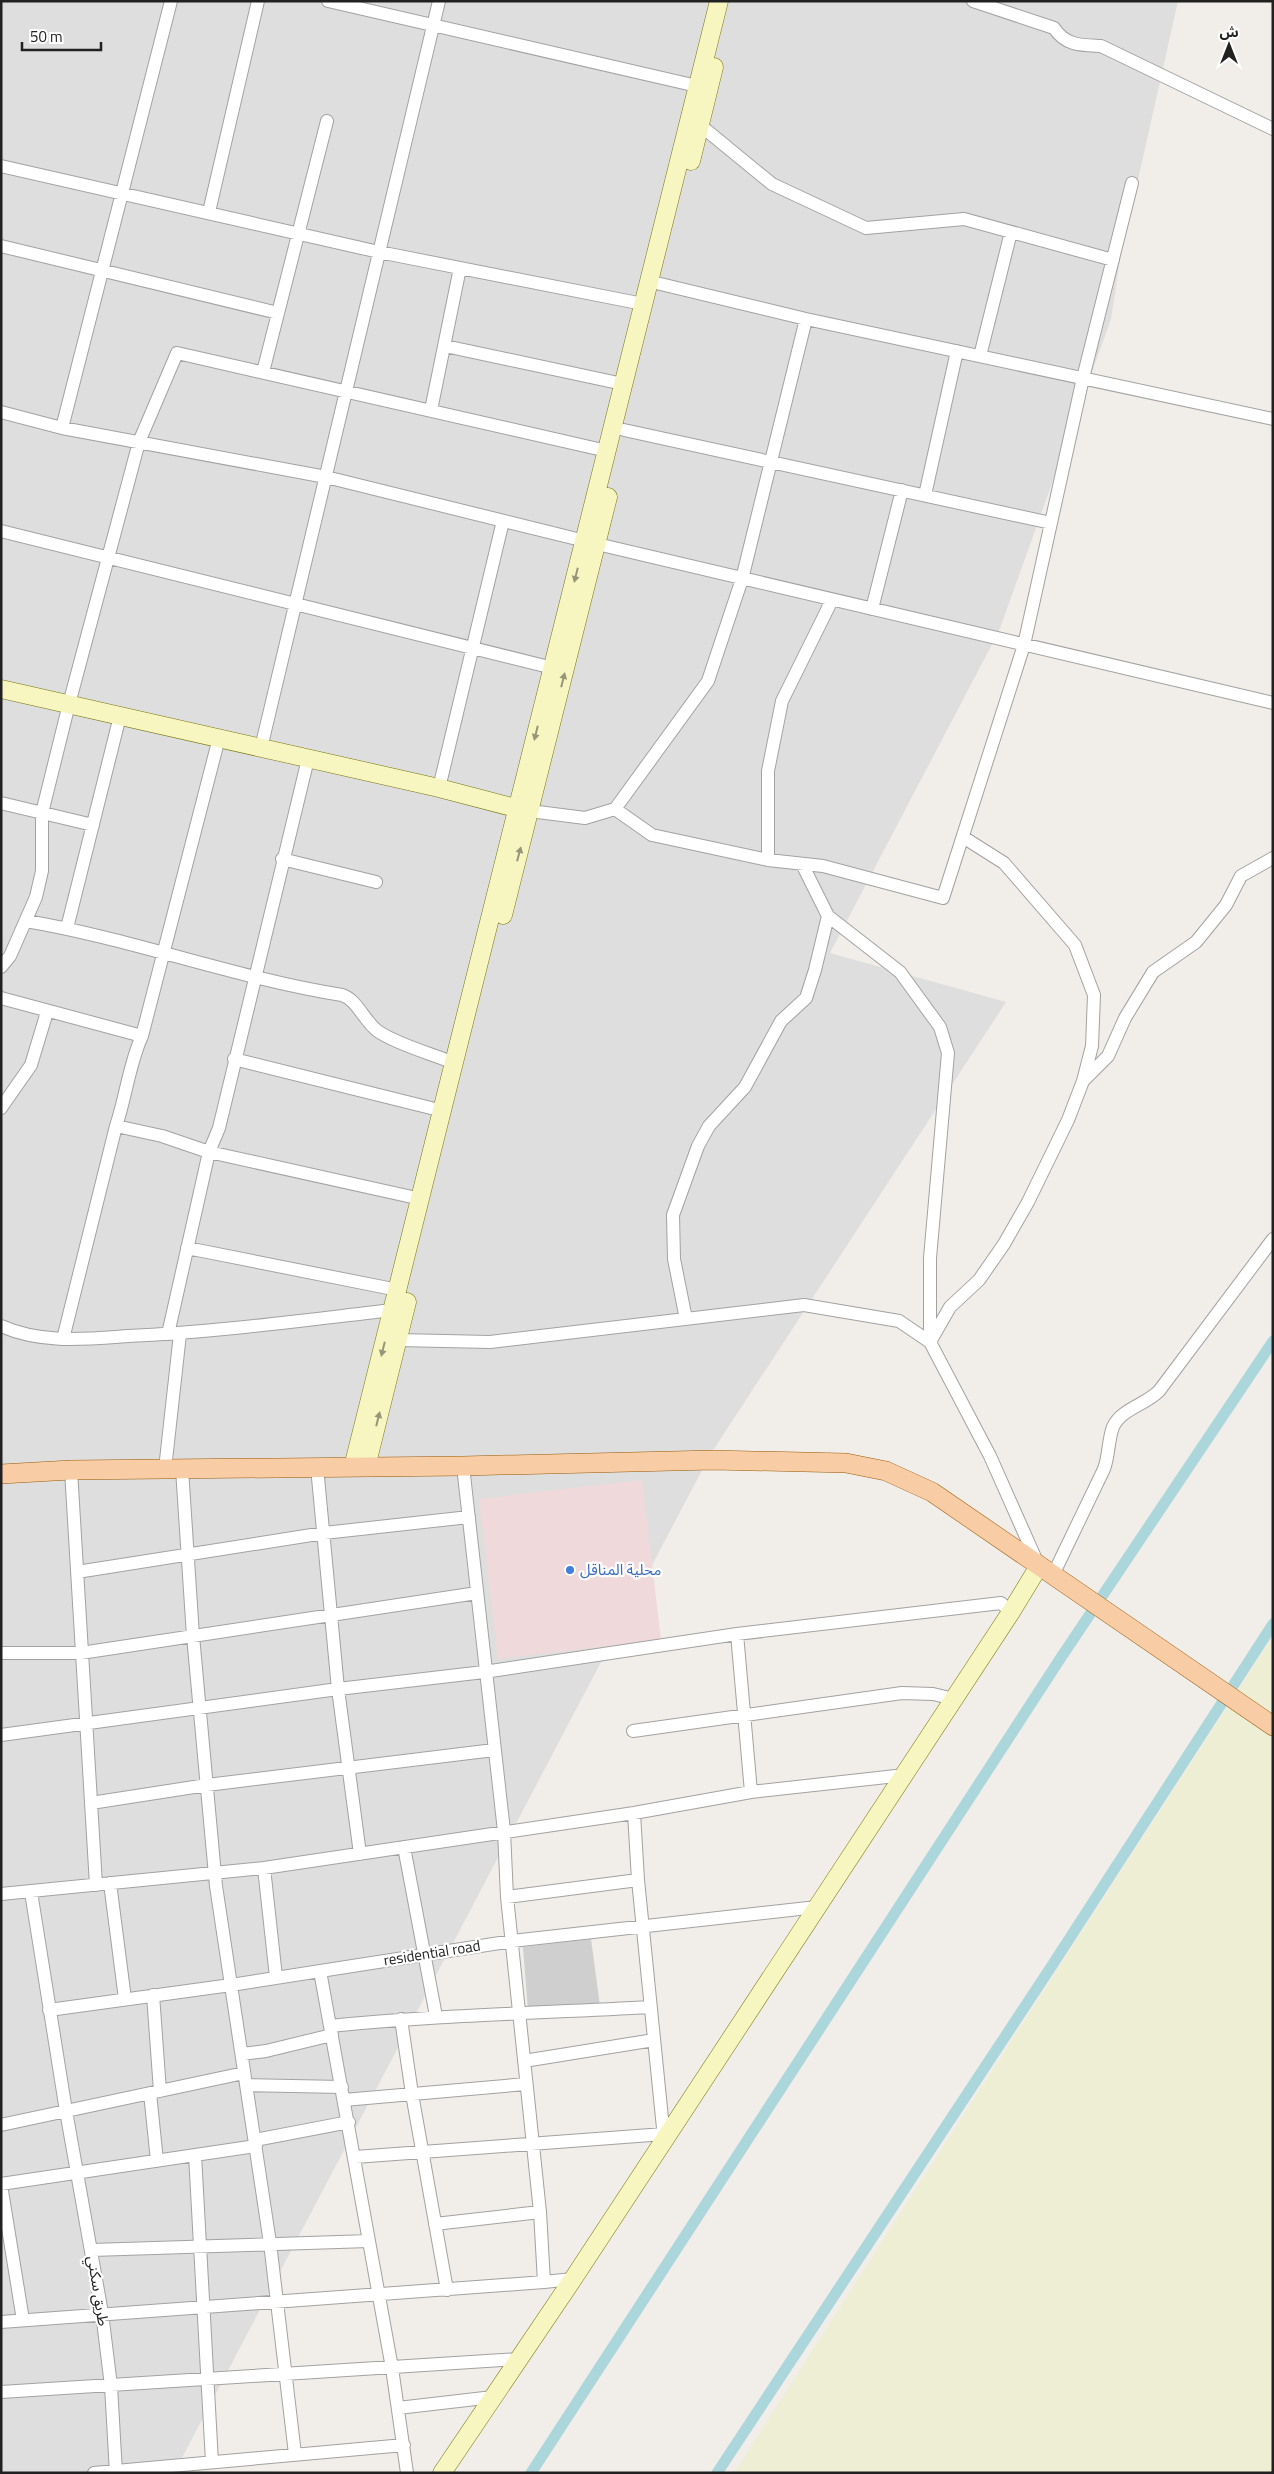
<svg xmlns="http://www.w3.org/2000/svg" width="1274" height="2474" viewBox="0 0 1274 2474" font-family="'Titillium Web','Noto Sans Arabic',sans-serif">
<rect width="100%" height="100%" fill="#f1ede8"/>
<path fill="#dfdede" d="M1 1H1178L1120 260 1111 319 999 631 830 953 1006 1002 710 1455 174 2473H1Z"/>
<path fill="#f0d9da" d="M642 1480 661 1640 498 1659 479 1499Z"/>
<path fill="#cfcfcf" d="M591 1939 600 2006 528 2011 523 1947Z"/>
<path fill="#eeeed5" d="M1273 1636V2473H734L917 2187Z"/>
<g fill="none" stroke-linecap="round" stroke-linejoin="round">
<path stroke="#abd6dc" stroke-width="11" d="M531 2473 1060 1659 1273 1341
M717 2473 1053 1964 1273 1624"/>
<g stroke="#a2a2a2" stroke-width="14">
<path id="street" d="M328 1 697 86
M973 1 1054 28C1066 46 1081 45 1101 46L1273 129
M700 125 772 184 866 228 964 219 1113 260
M1 166 379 252 643 304
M209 212 258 1
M1 246 278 313
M648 281 806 319 1273 419
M445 346 623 384
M980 356 1011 232
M263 372 327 121
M431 410 460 268
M1 412 62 428 326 477 585 541
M62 428 171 1
M624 430 1051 523
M925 495 957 351
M1 531 553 668
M597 544 1273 703
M872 609 902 490
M261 748 439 1
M439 788 503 521
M1 803 93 825
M615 809 708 681 742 579 806 319
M530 811 585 818 615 809 652 835 768 860 823 866 943 898 1024 645 1083 378 1132 183
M282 859 376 882
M768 860V771L782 701 832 600
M802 864 828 916 900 972 940 1027 948 1053 930 1258V1339
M26 921C133 939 235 978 342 995 358 1000 364 1022 379 1032 401 1046 430 1053 454 1063
M67 928 120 716
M1 967 10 956 36 897 42 871V813L69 704 139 442 177 353 607 451
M1 998 142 1036
M234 1059 443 1111
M1083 1081 1108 1056 1125 1018 1153 972 1196 942 1226 905 1241 876 1273 858
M1 1108 31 1065 47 1012
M116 1126 162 1136 209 1152 421 1199
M187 1248 398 1290
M686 1319 674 1259 673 1215 698 1146 709 1126 745 1087 781 1021 806 998 815 970 828 916
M1 1326C41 1344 86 1339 128 1336 217 1332 305 1320 393 1310
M168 1334 209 1152 219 1128 308 759
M63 1339 116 1126C126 1097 129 1064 142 1036L219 738
M398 1340 490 1342 804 1305 899 1321 930 1342 990 1456 1038 1564
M930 1342 950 1307 979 1280 1004 1244 1028 1202 1068 1120 1083 1081 1092 1046 1094 995 1075 945 1004 863 963 837
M463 1466 504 1831 507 1897 540 2212 544 2282 573 2279
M317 1467 338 1689 360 1854
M165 1469 180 1334
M182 1469 193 1636 216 1886 270 2243 295 2454
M71 1470 96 1885
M77 1572 324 1533 469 1517
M1053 1575 1104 1469C1109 1456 1108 1440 1113 1427 1121 1409 1145 1405 1159 1391L1273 1239
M737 1634 751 1792
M1 1653H81L477 1593
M633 1731 902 1693 933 1694 954 1699
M1 1735 338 1689 484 1672 737 1634 1001 1603 1011 1612
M91 1803 207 1785 494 1750
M634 1813 638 1880
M404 1847 436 2016
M264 1868 276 1977
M110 1883 125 1999
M31 1892 66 2111 102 2313 111 2386 116 2473
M1 1894 264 1868 634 1813 751 1792 905 1775
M507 1897 638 1880 664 2138
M320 1971 392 2368 407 2473
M153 1995 160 2091
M49 2010 231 1985 512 1941 817 1907
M401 2019 412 2094 447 2290
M330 2026C437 2015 544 2013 650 2007
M242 2054 266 2051 332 2035
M524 2061 654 2040
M246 2085 342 2087
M150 2093 157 2161
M344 2100 526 2084
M1 2125 244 2073
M255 2140 349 2122
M195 2155 212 2462
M355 2157 664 2134
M1 2184 256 2146
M1 2185 23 2320
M435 2224 540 2212
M92 2250 369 2241
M1 2322 544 2282
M1 2392 519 2359
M398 2408 493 2397
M94 2473 404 2445"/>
</g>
<g stroke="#75760a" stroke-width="19">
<path id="secondary" d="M691 161 714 67
M1 689 439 788 527 811
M503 915 608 497
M353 1467 719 1
M366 1467 407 1302
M442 2473 573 2279 1011 1612 1039 1566"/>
</g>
<g stroke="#985a07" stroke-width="20">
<path id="primary" d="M1 1474 71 1470 463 1466 713 1460 846 1463 886 1471 932 1492 1273 1726"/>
</g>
<use href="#street" stroke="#fff" stroke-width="12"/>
<use href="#secondary" stroke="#f7f5c0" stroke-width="18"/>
<use href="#primary" stroke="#f8cda6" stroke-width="19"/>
</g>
<defs><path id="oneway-solid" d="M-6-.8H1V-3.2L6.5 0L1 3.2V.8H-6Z" transform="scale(1.25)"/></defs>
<g fill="#979678">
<use href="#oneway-solid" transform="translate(576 575) rotate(104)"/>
<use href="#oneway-solid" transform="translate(563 680) rotate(-76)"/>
<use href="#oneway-solid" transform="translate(536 733) rotate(104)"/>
<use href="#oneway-solid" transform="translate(519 854) rotate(-75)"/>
<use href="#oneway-solid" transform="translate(383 1349) rotate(104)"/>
<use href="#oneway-solid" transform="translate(378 1419) rotate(-76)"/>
</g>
<circle fill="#3f7fe0" stroke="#fff" stroke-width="2" cx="570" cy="1570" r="5"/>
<g text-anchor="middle" stroke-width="4.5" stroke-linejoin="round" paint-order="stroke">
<g font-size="15" fill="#366cbe" stroke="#fff" text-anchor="start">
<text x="580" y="1575">محلية المناقل</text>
</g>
<g font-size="15" fill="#212121" stroke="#fff">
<text transform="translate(432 1953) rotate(-9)" y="5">residential road</text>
<text transform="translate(98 2291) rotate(81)" y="5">طريق سكني</text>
</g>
</g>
<rect width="1274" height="2474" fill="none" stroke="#212121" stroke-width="5"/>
<g transform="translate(1229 45)" stroke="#ffffff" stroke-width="4" paint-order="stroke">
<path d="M0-4L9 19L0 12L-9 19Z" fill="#212121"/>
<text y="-8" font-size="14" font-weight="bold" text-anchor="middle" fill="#212121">ش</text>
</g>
<path d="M22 42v8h79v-8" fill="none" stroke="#212121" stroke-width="2.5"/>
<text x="30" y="42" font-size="15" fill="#212121" stroke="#ffffff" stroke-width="4" paint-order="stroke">50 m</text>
</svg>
